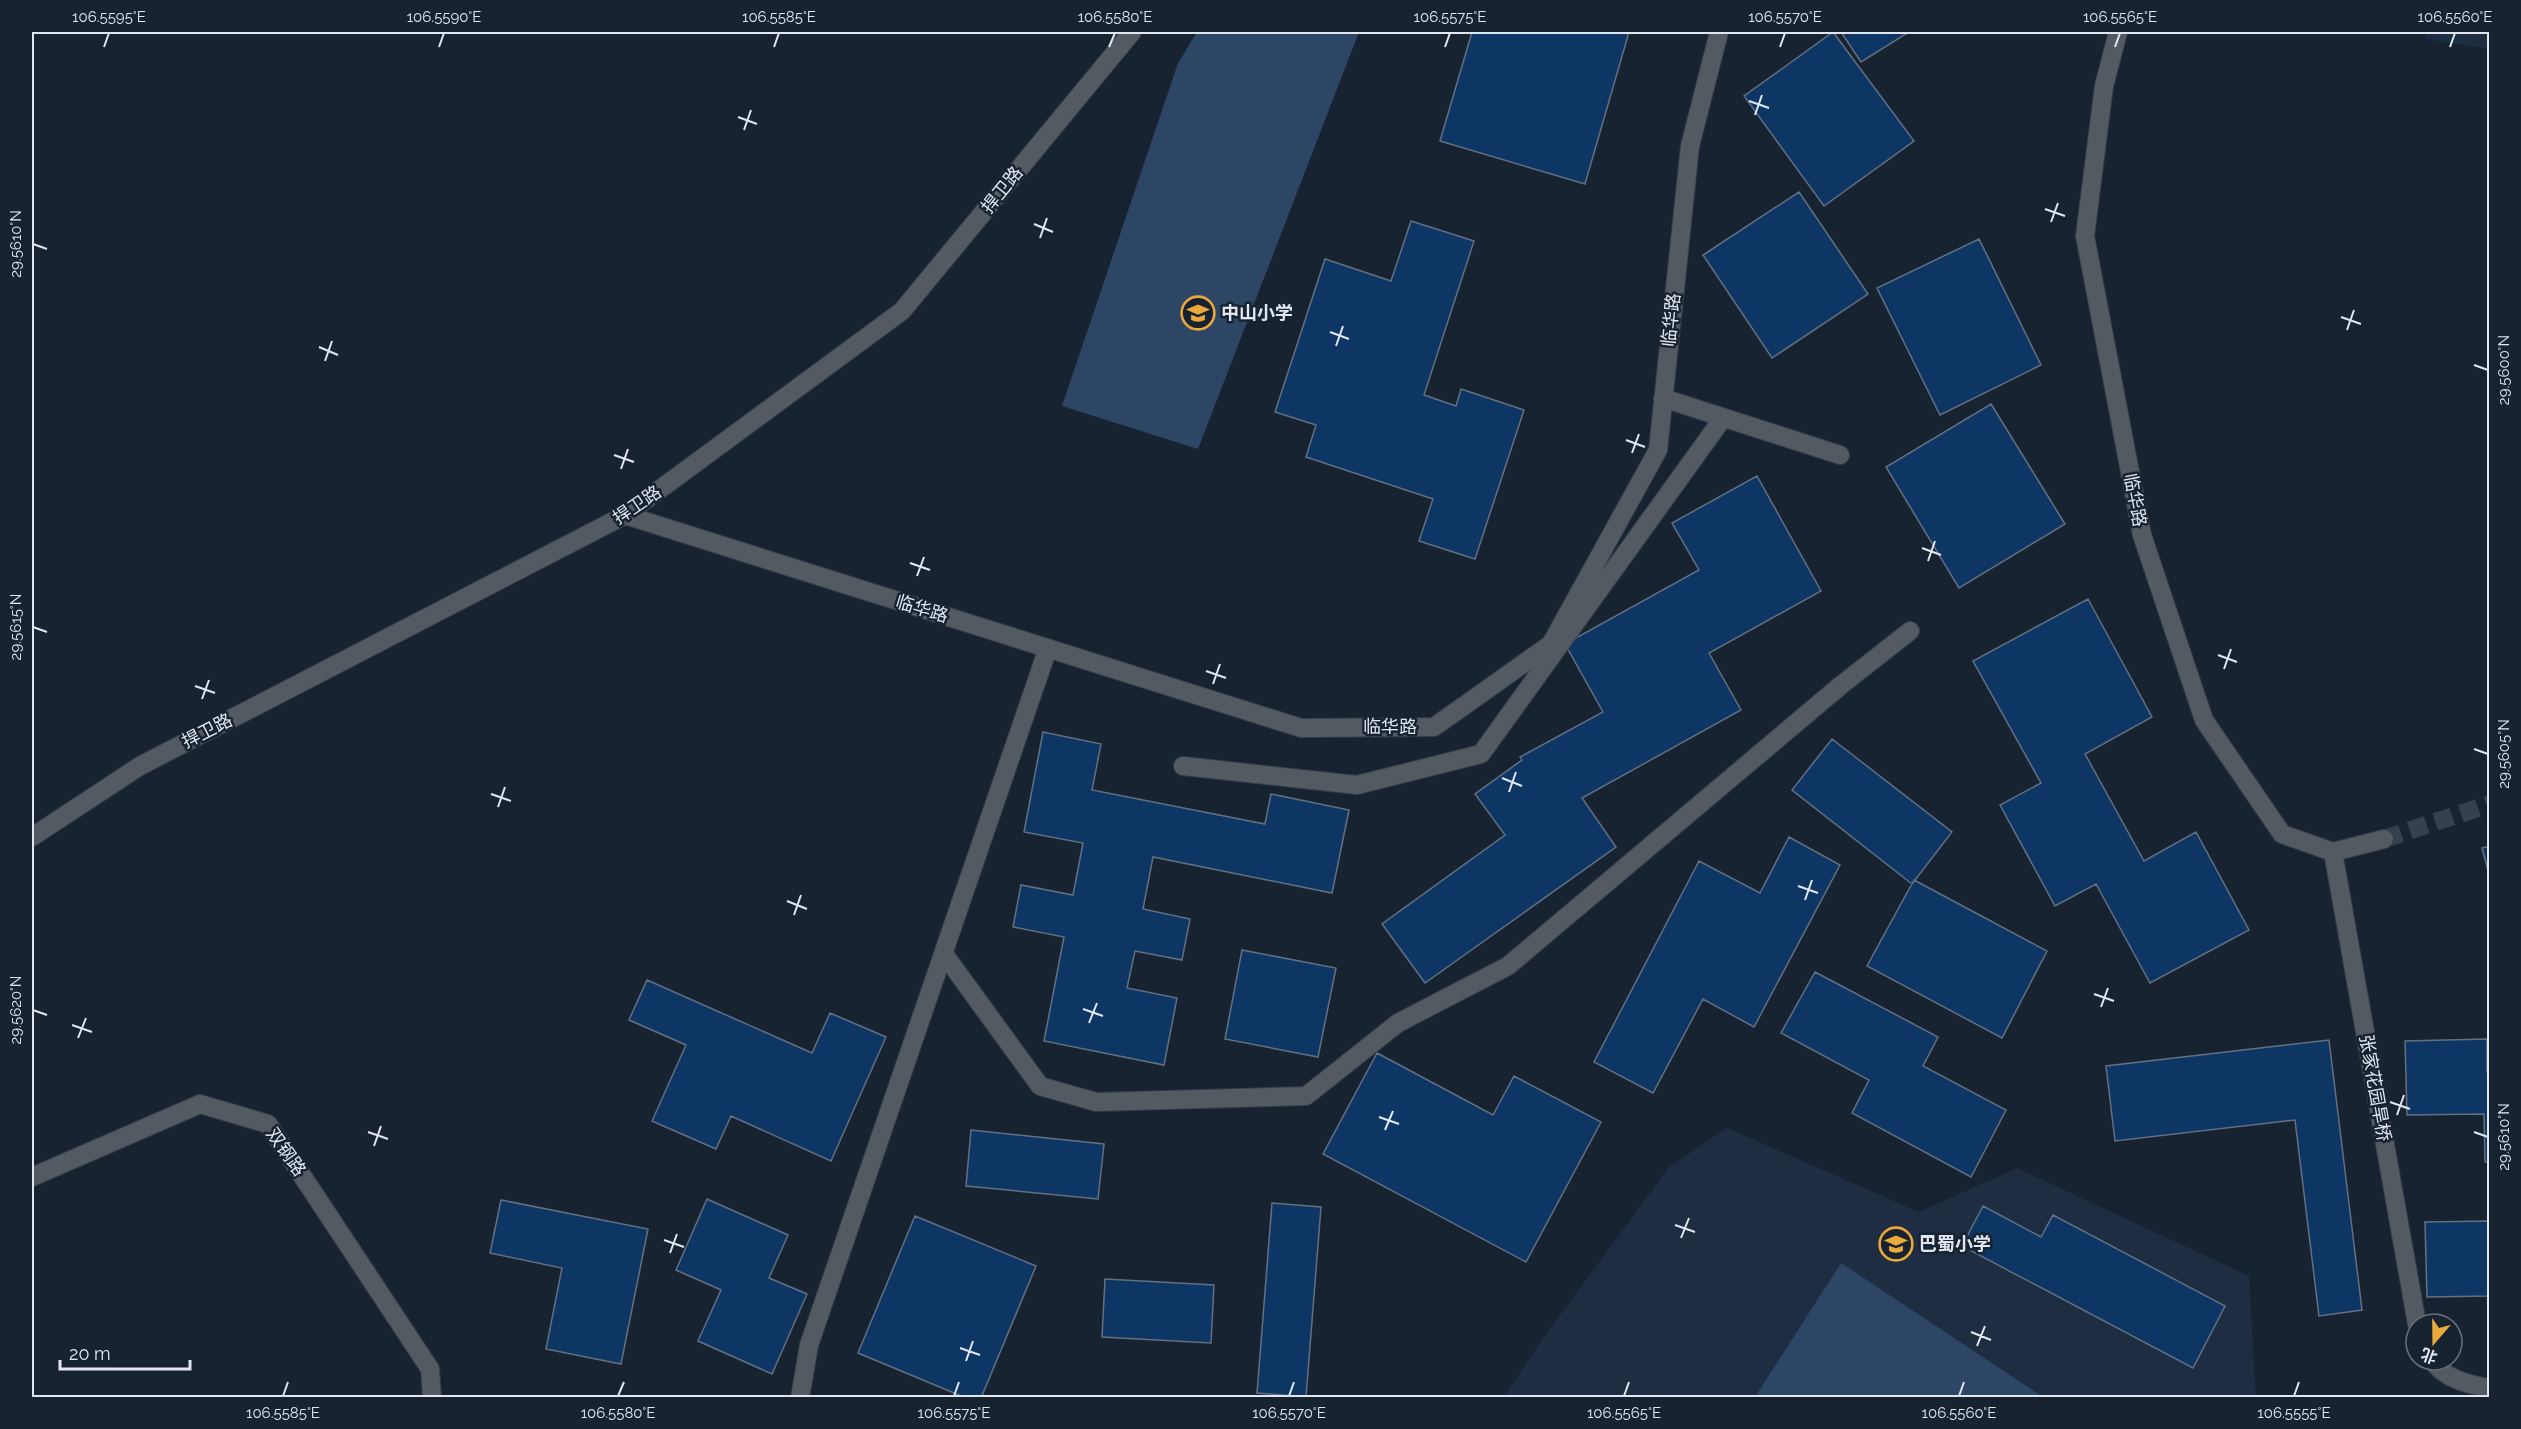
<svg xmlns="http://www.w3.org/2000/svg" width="2521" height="1429" viewBox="0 0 2521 1429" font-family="Raleway,'Noto Sans SC',sans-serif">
<rect width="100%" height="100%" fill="#182331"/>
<path fill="#1e2d41" d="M2425 32H2489V49L2425 39Z
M1727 1128 1919 1212 2017 1168 2249 1276 2256 1397 1503 1398 1541 1341 1669 1167Z"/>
<path fill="#2d4666" d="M1197 32H1359L1198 449 1062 406 1178 63Z
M1841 1263 2043 1397H1755Z"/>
<path fill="#0d3665" stroke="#637081" stroke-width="1.5" d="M1472 32H1629L1585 184 1440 141Z
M1833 32 1914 141 1824 206 1744 96Z
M1841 32H1909L1861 62Z
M1799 192 1868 294 1772 358 1703 255Z
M1411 221 1474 241 1424 395 1456 406 1461 389 1524 410 1475 559 1419 541 1433 499 1306 457 1316 425 1275 412 1325 259 1391 281Z
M1979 239 2041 365 1940 415 1877 288Z
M1991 404 2065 524 1959 588 1886 467Z
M1757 476 1821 591 1709 653 1741 710 1582 798 1616 847 1425 983 1382 924 1505 835 1475 794 1522 760 1520 757 1603 712 1565 644 1699 570 1672 523Z
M2088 599 2152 717 2085 754 2144 861 2196 832 2249 930 2150 983 2096 884 2055 906 2000 805 2041 783 1973 661Z
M1043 732 1101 744 1092 790 1265 824 1271 794 1349 810 1332 893 1153 857 1143 909 1190 919 1182 960 1135 951 1127 988 1177 998 1164 1065 1044 1041 1064 937 1013 927 1021 885 1073 895 1083 843 1024 832Z
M1832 739 1952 832 1912 884 1792 790Z
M1789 837 1840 865 1754 1027 1703 999 1653 1093 1594 1062 1699 861 1760 893Z
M2490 846V878L2482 848Z
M1914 880 2047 951 2002 1038 1867 966Z
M1242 950 1336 968 1318 1057 1225 1039Z
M1815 972 1938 1037 1923 1066 2006 1110 1971 1177 1852 1113 1869 1080 1781 1033Z
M647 980 812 1053 830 1013 886 1037 831 1161 731 1116 716 1149 652 1121 686 1045 629 1020Z
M2487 1039V1072H2490V1162H2485L2484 1114 2407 1115 2405 1041Z
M2329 1040 2362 1310 2319 1316 2295 1120 2115 1141 2106 1066Z
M1377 1053 1493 1115 1514 1076 1601 1122 1526 1262 1323 1154Z
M971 1130 1104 1144 1098 1199 966 1186Z
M707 1199 788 1235 769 1278 807 1294 772 1374 698 1341 721 1290 676 1270Z
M501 1200 648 1229 621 1364 546 1349 562 1268 490 1253Z
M1272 1203 1321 1207 1306 1397 1257 1393Z
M1983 1206 2041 1237 2053 1215 2225 1306 2193 1368 1962 1246Z
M915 1216 1036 1266 981 1398H966L858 1353Z
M2490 1221V1296L2427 1297 2425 1222Z
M1105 1279 1214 1285 1211 1343 1102 1337Z"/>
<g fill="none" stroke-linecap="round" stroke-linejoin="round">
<path stroke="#36404e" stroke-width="18" stroke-dasharray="18 9" stroke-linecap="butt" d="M2384 839 2490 804"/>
<g stroke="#343e4c" stroke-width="20">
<path id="minor" d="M2118 32 2104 86 2085 236 2142 535 2204 720 2282 834 2333 852 2384 839
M1663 398 1840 455
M625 515 1301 728 1434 727 1551 644 1658 450 1690 146 1719 32
M1183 766 1357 785 1481 754 1723 418
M32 837 140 766 625 515 902 311 1132 32
M2333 852 2417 1324
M944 954 1040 1086 1096 1102 1306 1096 1398 1023 1508 966 1840 686 1910 631
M32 1177 200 1104 268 1124 430 1369 432 1398
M2432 1360C2444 1379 2469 1385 2490 1388
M800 1398 809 1345 1048 648"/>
</g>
<use href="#minor" stroke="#545a61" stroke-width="18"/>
</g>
<path fill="none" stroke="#e0e7f1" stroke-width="2" d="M104 47 109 33M439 47 444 33M774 47 779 33M1109 47 1115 33M1445 47 1450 33M1780 47 1785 33M2115 47 2120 33M2450 47 2455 33M1749 101 1769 108M1755 115 1762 95M738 117 757 124M744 130 751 110M2045 209 2065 216M2051 222 2058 203M1034 224 1053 232M1040 238 1047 218M33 244 47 249M2341 317 2361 324M2347 330 2354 310M1330 332 1349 339M1336 346 1343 326M319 347 338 355M325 361 332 341M2474 365 2488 370M1626 440 1645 447M1632 453 1639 434M614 455 634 462M621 469 628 449M1922 548 1941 555M1928 561 1935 541M910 563 930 570M917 576 924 557M33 627 47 632M2218 655 2237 662M2224 669 2231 649M1206 671 1226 678M1213 684 1220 664M195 686 215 693M202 699 209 680M2474 749 2488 754M1502 778 1522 786M1509 792 1516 772M491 794 511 801M498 807 505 787M1798 886 1818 893M1805 900 1812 880M787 901 807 909M794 915 801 895M2094 994 2114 1001M2101 1007 2108 988M1083 1009 1103 1016M33 1010 47 1015M1089 1023 1097 1003M72 1025 92 1032M78 1038 86 1018M2390 1102 2410 1109M2397 1115 2404 1095M1379 1117 1399 1124M1385 1130 1393 1111M368 1132 388 1139M2474 1132 2488 1137M374 1146 381 1126M1675 1225 1695 1232M1681 1238 1689 1218M664 1240 684 1247M670 1253 677 1234M1971 1332 1991 1340M1977 1346 1985 1326M960 1348 980 1355M966 1361 973 1341M283 1396 288 1382M618 1396 624 1382M954 1396 959 1382M1289 1396 1294 1382M1624 1396 1629 1382M1959 1396 1964 1382M2294 1396 2299 1382"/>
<defs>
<g id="school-ring" transform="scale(1.725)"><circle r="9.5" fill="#182331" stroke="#eca93b" stroke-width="1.5"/><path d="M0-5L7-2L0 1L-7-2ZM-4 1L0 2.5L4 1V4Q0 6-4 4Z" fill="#eca93b"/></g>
</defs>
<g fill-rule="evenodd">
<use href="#school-ring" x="1198" y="313"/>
<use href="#school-ring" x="1896" y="1244"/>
</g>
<g text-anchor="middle" stroke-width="5" stroke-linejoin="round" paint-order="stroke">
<g font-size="18" fill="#e0e7f1" stroke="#182331">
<text transform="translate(1002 190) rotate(-51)" y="6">捍卫路</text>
<text transform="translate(1671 320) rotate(-84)" y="6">临华路</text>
<text transform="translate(2135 500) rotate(79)" y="6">临华路</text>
<text transform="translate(637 505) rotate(-34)" y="6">捍卫路</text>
<text transform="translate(922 609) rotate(17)" y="6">临华路</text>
<text x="1390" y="733">临华路</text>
<text transform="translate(207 731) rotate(-27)" y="6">捍卫路</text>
<text transform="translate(2375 1088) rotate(80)" y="6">张家花园旱桥</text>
<text transform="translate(286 1152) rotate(55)" y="6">双钢路</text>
</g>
<g font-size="18" font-weight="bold" fill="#e0e7f1" stroke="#182331" text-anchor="start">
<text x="1221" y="319">中山小学</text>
<text x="1919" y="1250">巴蜀小学</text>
</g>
</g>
<rect width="2521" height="1429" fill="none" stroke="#182331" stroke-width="66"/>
<g transform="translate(2434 1342) rotate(200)"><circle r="28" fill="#182331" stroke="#68717e" stroke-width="1.5"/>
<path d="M0-4.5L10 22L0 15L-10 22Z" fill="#eca93b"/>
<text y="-9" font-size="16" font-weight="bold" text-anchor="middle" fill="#e0e7f1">北</text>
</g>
<path d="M60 1360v9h130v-9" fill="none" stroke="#e0e7f1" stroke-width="3"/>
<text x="69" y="1360" font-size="18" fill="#e0e7f1" stroke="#182331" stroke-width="4.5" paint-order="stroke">20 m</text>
<rect x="33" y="33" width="2455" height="1363" fill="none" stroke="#e0e7f1" stroke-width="2"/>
<g font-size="15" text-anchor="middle" fill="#e0e7f1">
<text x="109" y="22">106.5595°E</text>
<text x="444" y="22">106.5590°E</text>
<text x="779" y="22">106.5585°E</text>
<text x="1115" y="22">106.5580°E</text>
<text x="1450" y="22">106.5575°E</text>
<text x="1785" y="22">106.5570°E</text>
<text x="2120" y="22">106.5565°E</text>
<text x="2455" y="22">106.5560°E</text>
<text transform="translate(16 244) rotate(-90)" y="5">29.5610°N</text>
<text transform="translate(2504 370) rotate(-90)" y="5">29.5600°N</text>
<text transform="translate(16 627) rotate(-90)" y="5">29.5615°N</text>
<text transform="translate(2504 754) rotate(-90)" y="5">29.5605°N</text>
<text transform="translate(16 1010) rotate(-90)" y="5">29.5620°N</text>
<text transform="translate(2504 1137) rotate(-90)" y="5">29.5610°N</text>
<text x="283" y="1418">106.5585°E</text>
<text x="618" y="1418">106.5580°E</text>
<text x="954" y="1418">106.5575°E</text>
<text x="1289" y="1418">106.5570°E</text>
<text x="1624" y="1418">106.5565°E</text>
<text x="1959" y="1418">106.5560°E</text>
<text x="2294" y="1418">106.5555°E</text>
</g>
</svg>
